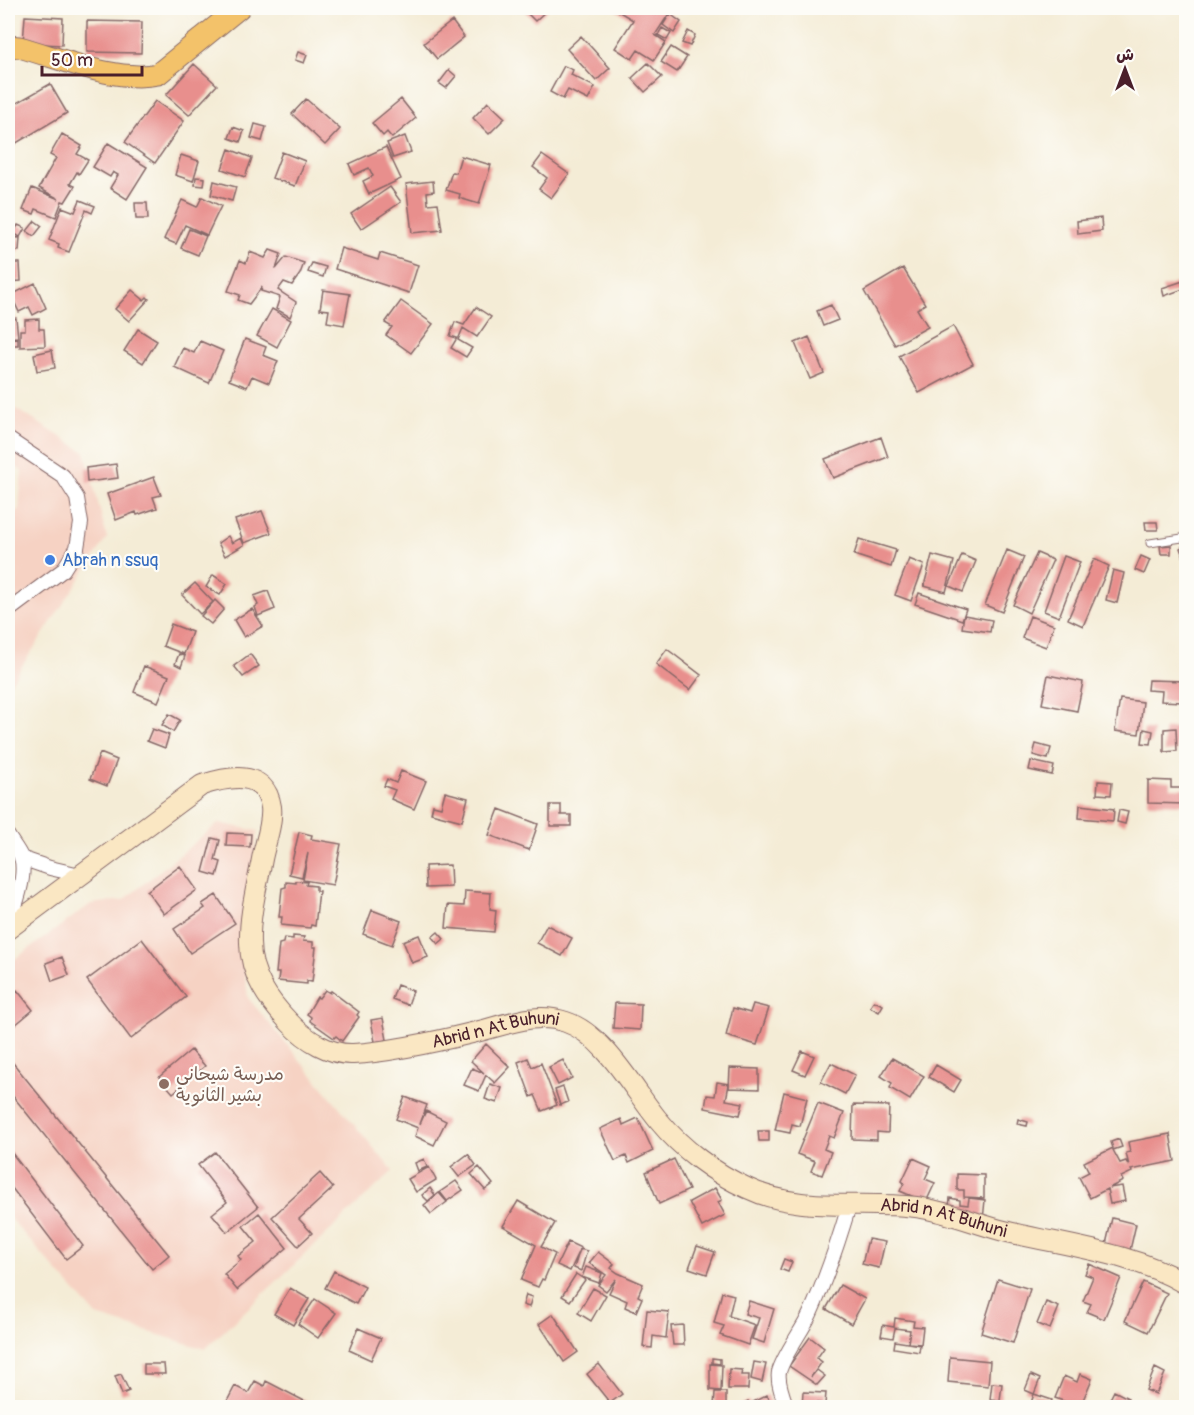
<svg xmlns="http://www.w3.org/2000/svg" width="1194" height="1415" viewBox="0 0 1194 1415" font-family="Pangolin,'Playpen Sans Arabic',sans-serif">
<rect width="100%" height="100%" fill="#fdfcf7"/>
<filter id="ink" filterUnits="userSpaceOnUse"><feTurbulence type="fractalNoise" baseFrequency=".0167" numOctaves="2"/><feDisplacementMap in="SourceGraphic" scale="12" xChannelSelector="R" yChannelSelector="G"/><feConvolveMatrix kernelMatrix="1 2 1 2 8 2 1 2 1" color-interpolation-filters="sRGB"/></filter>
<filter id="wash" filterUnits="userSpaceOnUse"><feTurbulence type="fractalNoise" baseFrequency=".008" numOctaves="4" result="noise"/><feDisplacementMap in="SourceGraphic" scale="24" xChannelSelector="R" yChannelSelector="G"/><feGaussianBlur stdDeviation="1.35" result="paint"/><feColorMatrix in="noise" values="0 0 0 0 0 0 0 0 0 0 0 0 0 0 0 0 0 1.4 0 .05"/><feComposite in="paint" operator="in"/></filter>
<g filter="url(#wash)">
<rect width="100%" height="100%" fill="#f4ecd6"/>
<path fill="#f6d2c3" d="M8 404 85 452 107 538 8 687V518L19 509 22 471 8 461Z
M219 823 258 831 241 944 248 998 393 1171 205 1349 97 1316 8 1216V964L91 904 124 900Z"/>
<g id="blocks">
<path fill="#e88f8d" d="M522 8H549L535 21Z
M613 8 672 9 655 35 666 42 654 60 638 50 632 59 615 48 633 20Z
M670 14 681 22 674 33 663 25Z
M25 16 63 18 62 45 23 43Z
M87 21 142 22 141 53 87 52Z
M452 21 464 37 437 59 424 43Z
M662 28 671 33 667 40 658 35Z
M688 31 695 35 690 46 682 43Z
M581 36 610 68 596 81 567 49Z
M671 47 687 57 677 72 661 62Z
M298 52 307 55 304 63 295 60Z
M648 63 662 77 645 92 632 78Z
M194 64 217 85 189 115 166 95Z
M564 66 573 70 571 75 595 87 588 100 568 90 563 99 550 92Z
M449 70 456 76 446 88 439 83Z
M50 84 67 113 8 148V108Z
M306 99 340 129 325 145 292 114Z
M401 99 416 118 392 138 387 132 383 136 372 123Z
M155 101 184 121 155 163 125 142Z
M488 102 505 118 489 134 473 118Z
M255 124 266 127 262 141 251 138Z
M233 127 244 131 240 142 229 138Z
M62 134 82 146 77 154 88 160 79 174 77 172 70 184 75 186 65 202 62 201 56 217 36 209 34 214 23 210 32 188 59 199 39 188 56 158 50 155Z
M405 136 411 152 393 158 387 143Z
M108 143 147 167 127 199 110 188 118 175 113 172 110 177 93 167Z
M386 147 401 179 369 194 363 181 373 176 369 168 354 175 349 164Z
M229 149 252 158 245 177 222 169Z
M282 152 305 161 295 186 272 178Z
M181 155 199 161 193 181 175 175Z
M542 155 569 174 551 198 539 189 547 178 533 167Z
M461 156 491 165 479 204 459 198 460 194 446 190 452 172 456 173Z
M196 177 205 178 204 186 195 185Z
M214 181 236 187 232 201 211 195Z
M433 181 434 191 427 192 428 204 438 203 442 230 412 233 406 184Z
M390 187 401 202 361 229 351 214Z
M202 197 221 206 207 235 185 225 176 244 164 239 182 200 197 207Z
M80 200 95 206 92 213 86 210 69 252 58 248 59 244 49 240 62 207 75 212Z
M135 203H147L148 219H136Z
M1101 218 1102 231 1078 234 1077 221Z
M35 221 42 226 34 236 27 231Z
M18 225 25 228 20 237 13 233Z
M189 229 206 236 198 255 181 248Z
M8 237 20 238 19 251 8 250Z
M341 248 378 260 380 253 418 265 409 293 335 269Z
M270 250 281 254 276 269 286 257 304 263 300 274 292 285 284 282 278 290 296 302 290 317 276 309 280 297 261 291 262 287 249 304 238 300 240 295 228 291 240 260 246 263 250 252 265 258Z
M8 263H20L21 281 8 282Z
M312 263 326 267 323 277 308 272Z
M903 268 925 304 917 309 928 327 895 345 864 291Z
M1186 280V288L1164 296 1162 288Z
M35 283 46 308 33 315 29 307 19 312 11 295Z
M132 290 144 300 147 297 149 299 129 321 115 309Z
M323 290 350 294 344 325 327 322 329 310 320 309Z
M401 301 433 324 411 353 386 335 392 327 385 323Z
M831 305 838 320 823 326 817 311Z
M476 307 491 317 477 337 463 328 458 340 472 348 466 357 451 348 457 338 450 336 455 322 464 325Z
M272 309 291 320 277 347 257 336Z
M16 318 18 337 8 338V319Z
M39 319V329H44L45 346 20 347V330H25V320Z
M953 326 973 364 919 393 899 356Z
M138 329 157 341 143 363 124 351Z
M809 337 824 373 810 379 795 343Z
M18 338V345H8V339Z
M245 339 266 347 263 355 278 361 269 383 252 376 247 387 229 380Z
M200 341 223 351 209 383 174 367 183 348 194 353Z
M52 350 55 368 37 371 34 354Z
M881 437 888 457 833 478 825 459Z
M116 464 118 478 87 482 86 468Z
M154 477 161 495 153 497 157 508 137 515 136 512 116 520 107 494Z
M262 511 271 533 244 543 235 520Z
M1145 522H1157L1158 530H1146Z
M228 536 232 543 241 538 244 545 225 556 218 543Z
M859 539 896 550 891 567 854 555Z
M1171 545V554H1161L1160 546Z
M1186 545V564L1180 548Z
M1007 550 1024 557 1002 612 985 605Z
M1037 553 1053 560 1029 613 1013 605Z
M932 555 954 561 946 592 924 586Z
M962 555 976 561 963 592 949 586Z
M1064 556 1080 562 1059 617 1044 611Z
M1141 556 1150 560 1144 574 1135 570Z
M909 559 924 565 911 601 895 595Z
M1094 559 1109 566 1083 626 1068 619Z
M1113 570 1124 573 1117 603 1106 600Z
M213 575 227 584 220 595 206 587Z
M195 583 213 602 200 614 182 595Z
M268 591 275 609 258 616 255 607 258 605 254 596Z
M919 593 966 609 962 620 915 604Z
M215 600 224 609 211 624 201 616Z
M252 609 263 626 244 637 234 620Z
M964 615 992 620 990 632 962 628Z
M1030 616 1054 625 1046 647 1022 638Z
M171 624 192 632 184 654 163 646Z
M667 649 701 675 690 690 656 664Z
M179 654 185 656 181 667 175 664Z
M250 654 259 666 243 677 234 666Z
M144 666 169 676 158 702 134 692Z
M1048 675 1083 682 1077 711 1042 704Z
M1148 680 1184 681 1183 702 1161 701 1162 691 1147 690Z
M1120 699 1143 702 1139 734 1115 731Z
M169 714 180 720 173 732 162 725Z
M1176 728 1177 751 1164 752V729Z
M152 729 169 735 165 748 147 741Z
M1144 729 1153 731 1151 744 1142 743Z
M1036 744 1051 748 1048 759 1033 755Z
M100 753 117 760 107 786 90 779Z
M1031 761 1054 766 1052 775 1029 770Z
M401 771 426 781 414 809 391 799 395 790 384 786 387 779 396 783Z
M1148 780 1171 781V788H1186V804L1148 803Z
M1098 781 1112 782 1111 795 1097 794Z
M445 792 468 798 462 821 431 813 433 805 441 807Z
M550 805H561V815H571V826H550Z
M1080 805 1114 809 1113 821 1079 818Z
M499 809 538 824 529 850 489 835Z
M1119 810 1128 812 1125 824 1117 822Z
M299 832 312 835 311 839 341 844 333 885 303 880 308 853 302 877 289 874Z
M227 833 251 834 250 847 226 846Z
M212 838 220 840 215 860 221 862 217 876 203 872Z
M450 865 451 887 426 888 425 866Z
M180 866 197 890 164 914 147 891Z
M296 881 307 882 306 885 316 886V891H319L315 926 311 925 310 928 281 925 282 917H279L282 888 286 887V882L296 883Z
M465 891 491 893 490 909 496 910 494 932 446 928 448 905 464 906Z
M216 895 235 923 190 953 174 929 205 908 202 904Z
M372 910 401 921 392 945 363 934Z
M547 925 572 938 562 956 537 943Z
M438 932 444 939 438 944 432 937Z
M419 935 428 957 412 963 403 941Z
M293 936 304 937 303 941 313 942V947H316L312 982 307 981V984L278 981 279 973H276L279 944 283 943 284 938 293 939Z
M142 939 186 997 131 1039 87 980Z
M62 957 69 975 52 981 46 963Z
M397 985 413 991 408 1005 392 999Z
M17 990 33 1010 8 1031V997Z
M325 990 330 993 331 991 359 1012 357 1015 359 1017 342 1041 336 1036 334 1038 310 1021 311 1017 307 1014 317 997 319 998Z
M874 1001 883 1005 879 1012 870 1007Z
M615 1003 641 1004 640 1030 613 1028Z
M753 1004 769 1008 757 1045 726 1036 733 1008 750 1013Z
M383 1018 387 1040 375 1042 371 1020Z
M486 1044 510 1067 495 1083 486 1075 479 1091 464 1085 472 1068 484 1073 471 1061Z
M191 1050 205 1066 173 1093 159 1077Z
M802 1051 814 1056 805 1075 793 1070Z
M9 1058 169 1255 152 1269 8 1090Z
M528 1058 532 1067 541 1063 557 1105 542 1111 535 1095 531 1097 518 1062Z
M892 1058 924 1076 910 1100 890 1088 892 1083 881 1076Z
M563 1060 572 1078 558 1085 549 1067Z
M831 1063 855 1075 845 1094 821 1082Z
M936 1065 961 1080 954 1092 929 1077Z
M730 1068 759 1069V1089L729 1088Z
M717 1082 729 1084 726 1100 743 1103 740 1115 705 1108 707 1095 715 1096Z
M490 1084 502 1088 497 1103 485 1099Z
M563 1087 568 1102 560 1105 555 1090Z
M784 1092 807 1098 800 1126 792 1124 790 1133 775 1130Z
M405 1097 427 1105 420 1124 426 1111 446 1121 434 1145 415 1136 418 1128 396 1119Z
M818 1103 844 1113 834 1138 829 1136 824 1149 831 1152 822 1175 811 1171 815 1161 797 1154Z
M853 1105 889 1106 888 1133 877 1132V1140L852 1139Z
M638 1118 653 1151 629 1163 626 1156 615 1161 600 1129 621 1119 623 1125Z
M1018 1119 1028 1122 1027 1126 1017 1124Z
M758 1131H769V1141H759Z
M1170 1134 1175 1161 1131 1170 1132 1172 1121 1177 1123 1181 1109 1188 1122 1186 1125 1201 1110 1204 1107 1189 1090 1198 1079 1177 1089 1172 1084 1162 1113 1148 1111 1142 1119 1139 1122 1147 1113 1150 1120 1163 1126 1161 1129 1166 1126 1153 1130 1152 1128 1142Z
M8 1148 83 1246 66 1259 8 1183Z
M215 1152 258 1207 227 1232 212 1214 227 1202 198 1165Z
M468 1154 476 1165 459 1177 451 1167Z
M913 1158 931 1166 925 1179 935 1183 926 1202 900 1191 904 1183 902 1181Z
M424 1159 427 1167 418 1171 415 1163Z
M674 1159 689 1190 659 1204 646 1172Z
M429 1167 436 1180 416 1192 408 1179Z
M479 1167 493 1184 485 1190 471 1174Z
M320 1173 333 1188 299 1219 312 1233 298 1246 272 1217Z
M957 1174 984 1175V1198L964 1197V1190H957Z
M456 1181 463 1190 447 1201 440 1192Z
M430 1188 435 1195 428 1201 422 1195Z
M715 1188 722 1200 718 1202 725 1215 702 1227 689 1202Z
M439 1193 447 1202 431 1214 424 1205Z
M950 1198 960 1200V1204L968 1205 969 1198 985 1200 983 1220 948 1217Z
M518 1201 555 1223 541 1247 555 1254 544 1280 542 1279 538 1287 521 1280 536 1245 503 1226Z
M259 1213 287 1248 237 1290 224 1274 241 1260 238 1256 256 1242 243 1226Z
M1112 1218 1136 1224 1128 1259 1104 1253Z
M868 1239 885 1242 879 1268 862 1264Z
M568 1242 581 1248 570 1271 557 1265Z
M697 1246 715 1252 707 1274 689 1268Z
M580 1249 587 1251 581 1271 574 1268Z
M598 1252 614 1264 611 1268 618 1273 643 1284 638 1296 642 1298 636 1312 625 1307 627 1301 609 1293 616 1279 606 1291 598 1285 606 1275 589 1263Z
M784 1259 792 1262 788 1272 780 1269Z
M1089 1264 1121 1278 1104 1319 1087 1312 1091 1304 1083 1301 1093 1277 1085 1274Z
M586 1267 602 1273 599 1283 582 1277Z
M334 1271 365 1287 356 1304 325 1288Z
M576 1274 585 1280 570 1301 562 1296Z
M998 1279 1030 1289 1013 1343 981 1333Z
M1143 1282 1167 1293 1148 1332 1125 1321Z
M840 1285 865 1299 851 1324 826 1309Z
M290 1288 309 1299 293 1325 274 1314Z
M593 1288 606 1295 591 1321 578 1313Z
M722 1292 734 1295 729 1316 755 1325 748 1345 720 1335 724 1326 714 1323Z
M526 1295 532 1297 529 1307 523 1305Z
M315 1299 336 1313 318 1338 298 1324Z
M749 1301 774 1309 764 1343 752 1339 759 1318 745 1314Z
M1046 1302 1059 1307 1050 1329 1037 1324Z
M647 1310 669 1312 666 1338 653 1336 652 1348 643 1347Z
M553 1314 578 1352 564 1362 539 1324Z
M895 1318 914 1321 913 1326 923 1327 921 1344 908 1343 910 1330 895 1328 893 1338 881 1336 883 1325 894 1327Z
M683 1325 684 1345H673L671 1326Z
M358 1328 381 1338 371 1360 349 1350Z
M810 1337 824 1348 817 1358 822 1362 811 1377 817 1370 825 1376 817 1385 789 1366Z
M895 1341 920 1345 919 1352 894 1348Z
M950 1357 990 1361 988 1386 948 1382Z
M712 1358 720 1359V1364L712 1363Z
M754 1362 766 1364 762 1382 751 1379Z
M144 1364H164L165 1374H144Z
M599 1364 622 1394 610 1403 587 1374Z
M710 1364 722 1365 721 1391 710 1390Z
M1155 1368 1165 1373 1156 1394 1146 1390Z
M729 1369 742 1370 741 1375H749L748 1389H728Z
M121 1374 129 1391 122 1394 115 1376Z
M1080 1374 1092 1379 1080 1407 1055 1398 1064 1376 1077 1382Z
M1031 1375 1040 1379 1034 1394 1025 1390Z
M255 1381 264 1386 266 1381 312 1405 310 1407H224L235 1386 248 1393Z
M992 1383 1002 1384 1000 1400 990 1399Z
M1114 1391 1128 1398 1123 1407H1106Z
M715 1392H726V1407L714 1406Z
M803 1392 826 1393 825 1404 817 1403V1407H802Z
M1034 1394 1052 1400 1050 1407 1030 1406Z
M767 1395 773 1407H755L753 1402Z
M748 1401 752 1407H737Z
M171 1402 188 1407H169Z"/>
</g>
</g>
<g filter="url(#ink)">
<use href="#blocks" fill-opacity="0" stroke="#866767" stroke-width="1.5"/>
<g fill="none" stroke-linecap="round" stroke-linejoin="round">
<g stroke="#866767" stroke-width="9">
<path id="lane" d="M1150 543 1182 538 1186 535"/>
</g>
<g stroke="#866767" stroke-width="16">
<path id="street" d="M8 439 63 476 77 498 81 523 77 548 63 570 8 611
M8 836C12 843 18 850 21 857 27 875 15 908 8 924
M21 858 50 868 80 875
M787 1408C783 1397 777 1382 779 1372 783 1356 802 1331 810 1314 826 1279 838 1243 849 1206"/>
</g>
<g stroke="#866767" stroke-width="22">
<g id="secondary">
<path id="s1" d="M8 929 202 785C228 777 265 768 271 807 273 823 265 843 262 859 257 886 249 915 250 943 250 975 269 1001 290 1023 306 1040 330 1055 353 1054 390 1052 439 1041 476 1032 506 1025 535 1011 566 1022 605 1035 634 1091 659 1121 682 1149 714 1173 747 1188 801 1214 858 1200 916 1207 946 1211 974 1223 1004 1231 1065 1246 1131 1252 1186 1284"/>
</g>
</g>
<g stroke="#866767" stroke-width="23">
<path id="primary" d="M8 46 19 47C60 58 116 83 158 74L239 8"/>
</g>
<use href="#lane" stroke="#fff" stroke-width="7"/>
<use href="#street" stroke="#fff" stroke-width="14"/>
<use href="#secondary" stroke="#fae7c3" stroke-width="20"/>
<use href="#primary" stroke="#f3c26a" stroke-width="21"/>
</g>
</g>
<circle fill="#3f7fe0" stroke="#fdfcf7" stroke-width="2" cx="50" cy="560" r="6"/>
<circle fill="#8d6e63" stroke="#fdfcf7" stroke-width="2" cx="164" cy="1084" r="6"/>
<g text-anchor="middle" stroke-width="4.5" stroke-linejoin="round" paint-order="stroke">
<g font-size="18" fill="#366cbe" stroke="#fdfcf7" text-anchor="start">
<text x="62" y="566">Abṛah n ssuq</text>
</g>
<g font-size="18" fill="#4a1f2b" stroke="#fdfcf7">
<text dy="6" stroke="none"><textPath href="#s1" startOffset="774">Abrid n At Buhuni</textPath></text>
<text dy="6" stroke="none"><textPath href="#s1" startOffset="1296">Abrid n At Buhuni</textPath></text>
</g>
<g font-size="18" fill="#785e54" stroke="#fdfcf7" text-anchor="start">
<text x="176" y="1080">مدرسة شيحاني<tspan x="176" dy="21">بشير الثانوية</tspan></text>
</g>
</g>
<rect width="1194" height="1415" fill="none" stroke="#fdfcf7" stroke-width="30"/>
<g transform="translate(1125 69)" stroke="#fdfcf7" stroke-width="4.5" paint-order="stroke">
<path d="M0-4.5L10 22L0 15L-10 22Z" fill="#4a1f2b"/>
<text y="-9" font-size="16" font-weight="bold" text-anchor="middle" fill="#4a1f2b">ش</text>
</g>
<path d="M42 66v9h100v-9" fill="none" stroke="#4a1f2b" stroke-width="3"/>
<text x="51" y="66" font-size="18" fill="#4a1f2b" stroke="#fdfcf7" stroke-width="4.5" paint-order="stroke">50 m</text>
</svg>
